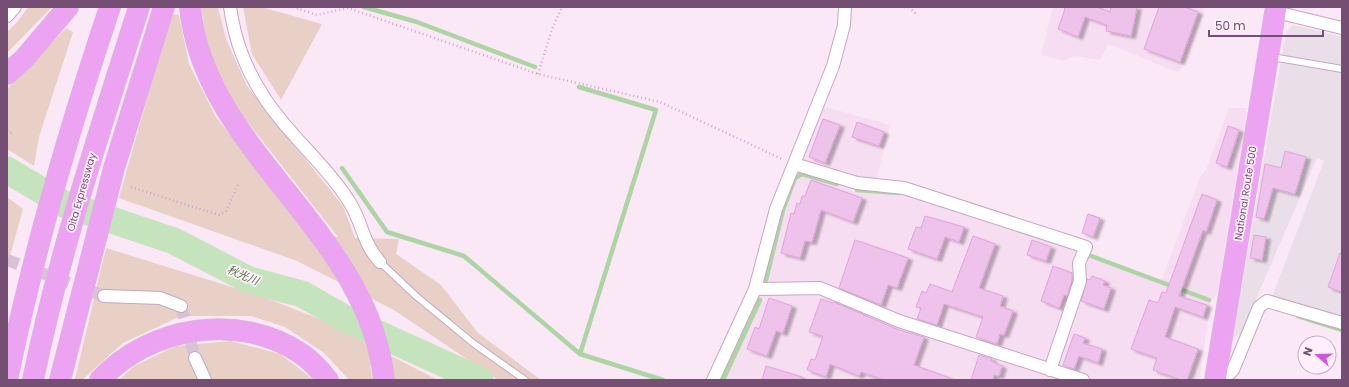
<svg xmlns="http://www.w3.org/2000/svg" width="1349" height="387" viewBox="0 0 1349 387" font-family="Poppins,'Noto Sans JP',sans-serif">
<defs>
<filter id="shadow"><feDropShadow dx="4.5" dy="2.5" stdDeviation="1" flood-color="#0004"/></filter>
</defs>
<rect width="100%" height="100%" fill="#fbe8f6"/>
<path fill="#f7ddf1" d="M1053 7H1206L1181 70 1177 72 1108 44 1100 60 1074 56 1065 61 1041 55Z
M812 103 890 125 877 177 905 195 1077 251 1160 284 1201 175 1206 170 1229 108H1247L1218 292 1211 302 1199 380H708L753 286Z"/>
<path fill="#eadee9" d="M1293 25 1342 37V318L1272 297 1324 161 1317 158 1259 292 1243 334 1233 337 1286 32Z"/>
<path fill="#e8d0c7" d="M28 7H52L7 53V32L18 21Z
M201 7H218L226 39 247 86 343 206 355 238 399 239 396 254 441 285 478 333 541 380H498L394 310 297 261 119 198 171 14 179 15 189 64 216 117 307 232 338 237 235 106 209 55Z
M243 7H261L322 24 281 100 252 54Z
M66 28 73 32 39 137 34 166 7 149V89Z
M7 197 23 209 7 267Z
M106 248 261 296 317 318 438 380H394L370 365 373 380H349L324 353 285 327 251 316H181L123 343 82 380 75 379Z
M231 341 280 354 314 380H119L134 366 176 346Z"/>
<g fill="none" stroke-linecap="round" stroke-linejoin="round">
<path stroke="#add5a4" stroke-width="4.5" d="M364 7 417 22 535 67
M579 87 656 110 580 354 663 380
M342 168 387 232 464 256 580 354
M857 190 899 193
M1091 256 1209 300
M766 280 783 210 795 178 802 174 837 184
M1298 316 1342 330
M723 380 760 300"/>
<path stroke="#c5e4be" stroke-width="27" d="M7 170 64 204 174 241 249 280 302 294 348 320 480 380"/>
</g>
<path fill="#efc2ec" stroke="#e1a3dd" filter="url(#shadow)" d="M1063 7H1097L1110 12 1111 7H1137L1131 36 1106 31 1107 25 1085 17 1078 37 1058 29 1065 9Z
M1159 7H1185L1198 12 1180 62 1144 49Z
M823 119 840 125 825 163 809 157Z
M857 122 884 132 879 146 852 137Z
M1228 126 1239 130 1227 167 1216 163Z
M1285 151 1306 157 1295 194 1273 188 1264 219 1256 217 1265 164 1281 168Z
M811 180 862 198 853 222 821 210 812 242 805 241 800 258 781 253 791 213 794 214 797 203 800 204 802 196H805Z
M1202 194 1217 200 1206 232 1203 230 1179 296 1207 305 1203 317 1175 307 1165 337 1198 349 1187 380H1181L1153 370 1157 358 1131 349 1149 300 1158 303 1162 292 1166 293Z
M1088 214 1100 218 1093 237 1082 233Z
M925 216 964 227 959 242 945 237 937 259 908 249 916 227 921 228Z
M1254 235 1266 237 1262 260 1250 258Z
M973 236 995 244 979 288 1003 296 1000 306 1013 311 1004 335 1000 334 997 344 976 337 983 317 944 304 937 325 917 319 921 308 916 307 922 291 926 293 930 284 952 292Z
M855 240 908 258 897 288 888 285 881 305 839 288Z
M1032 240 1051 247 1046 261 1027 255Z
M1340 253 1342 254V292L1328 287Z
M1053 266 1072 273V280L1067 296 1064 295 1059 308 1041 301Z
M1092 276 1105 281 1103 285 1111 288 1104 309 1081 301 1087 279 1090 280Z
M769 298 792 306 783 333 776 331 767 356 747 349 755 327 759 329Z
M821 299 833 303 834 302 899 330 924 337 914 365 950 378V380H884L861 372 859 376 830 364 826 377 807 370 811 359 815 360 823 336 809 332Z
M1074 334 1085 338 1083 343 1102 349 1098 363 1079 356 1074 369 1063 365Z
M979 355 992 359 991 361 1002 366 999 376 994 375 993 380H971Z
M766 366 802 377 801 380H762Z"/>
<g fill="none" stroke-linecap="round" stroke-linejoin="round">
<path stroke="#d9c2d5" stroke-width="12" stroke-dasharray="12 6" stroke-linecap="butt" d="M7 260 104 296
M181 306 195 358"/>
<g stroke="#c6a7c2" stroke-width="8">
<path id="lane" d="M1272 57 1342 69
M380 262 416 296 473 343 525 380"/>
</g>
<g stroke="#c6a7c2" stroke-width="14">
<path id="street" d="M230 7C235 41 245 68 264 97 288 135 326 164 350 203 363 224 362 242 380 262
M1276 12 1342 28
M7 16 15 7
M794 164 857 183 904 188 1086 247 1079 263 1080 281 1050 370
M755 289 820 288 899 321 1083 380
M104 296 160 298 181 306
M195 358 205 380
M713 380 755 289 776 209 833 66 844 25 845 7
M1223 380 1233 370 1259 307 1267 301 1342 323"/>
</g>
<g stroke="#d3c6d2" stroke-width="22">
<path id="highway" d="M190 7C204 152 369 231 384 380
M7 74 24 59 68 7
M7 380C33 254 69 129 110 7
M33 380C59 253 100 130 139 7
M60 380 114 168 164 7
M100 380C150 326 238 312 300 353 311 360 320 370 328 380
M1215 380 1276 7"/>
</g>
<path stroke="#d4a4d1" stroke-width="2.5" stroke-dasharray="1 3" stroke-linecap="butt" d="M293 7 317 15 348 8 538 74 660 102 782 159
M909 7 916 14
M538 74 552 29 562 7
M7 131 13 134
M131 187 219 215 226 211 238 185"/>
<use href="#lane" stroke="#fff" stroke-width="6"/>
<use href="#street" stroke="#fff" stroke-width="12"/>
<use href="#highway" stroke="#eca3f1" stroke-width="21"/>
</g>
<g text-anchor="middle" stroke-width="3.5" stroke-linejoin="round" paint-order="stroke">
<g font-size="10" fill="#744e73" stroke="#feeffa">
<text transform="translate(81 192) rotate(-74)" y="4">Oita Expressway</text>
<text transform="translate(1245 193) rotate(-81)" y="4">National Route 500</text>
</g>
<g font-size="11" font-style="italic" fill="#4b7842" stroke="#feeffa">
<text transform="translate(243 275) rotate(23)" y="4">秋光川</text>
</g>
</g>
<rect width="1349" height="387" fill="none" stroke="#744e73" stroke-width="16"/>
<g transform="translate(1317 355) rotate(290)"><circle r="19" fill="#feeffa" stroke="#c7afc4"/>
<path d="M0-3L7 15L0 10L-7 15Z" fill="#cf56dd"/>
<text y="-6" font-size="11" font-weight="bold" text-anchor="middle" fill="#744e73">N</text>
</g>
<path d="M1209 30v6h114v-6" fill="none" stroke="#744e73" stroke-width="2"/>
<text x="1215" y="30" font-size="12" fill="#744e73" stroke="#feeffa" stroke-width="3" paint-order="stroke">50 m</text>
</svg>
